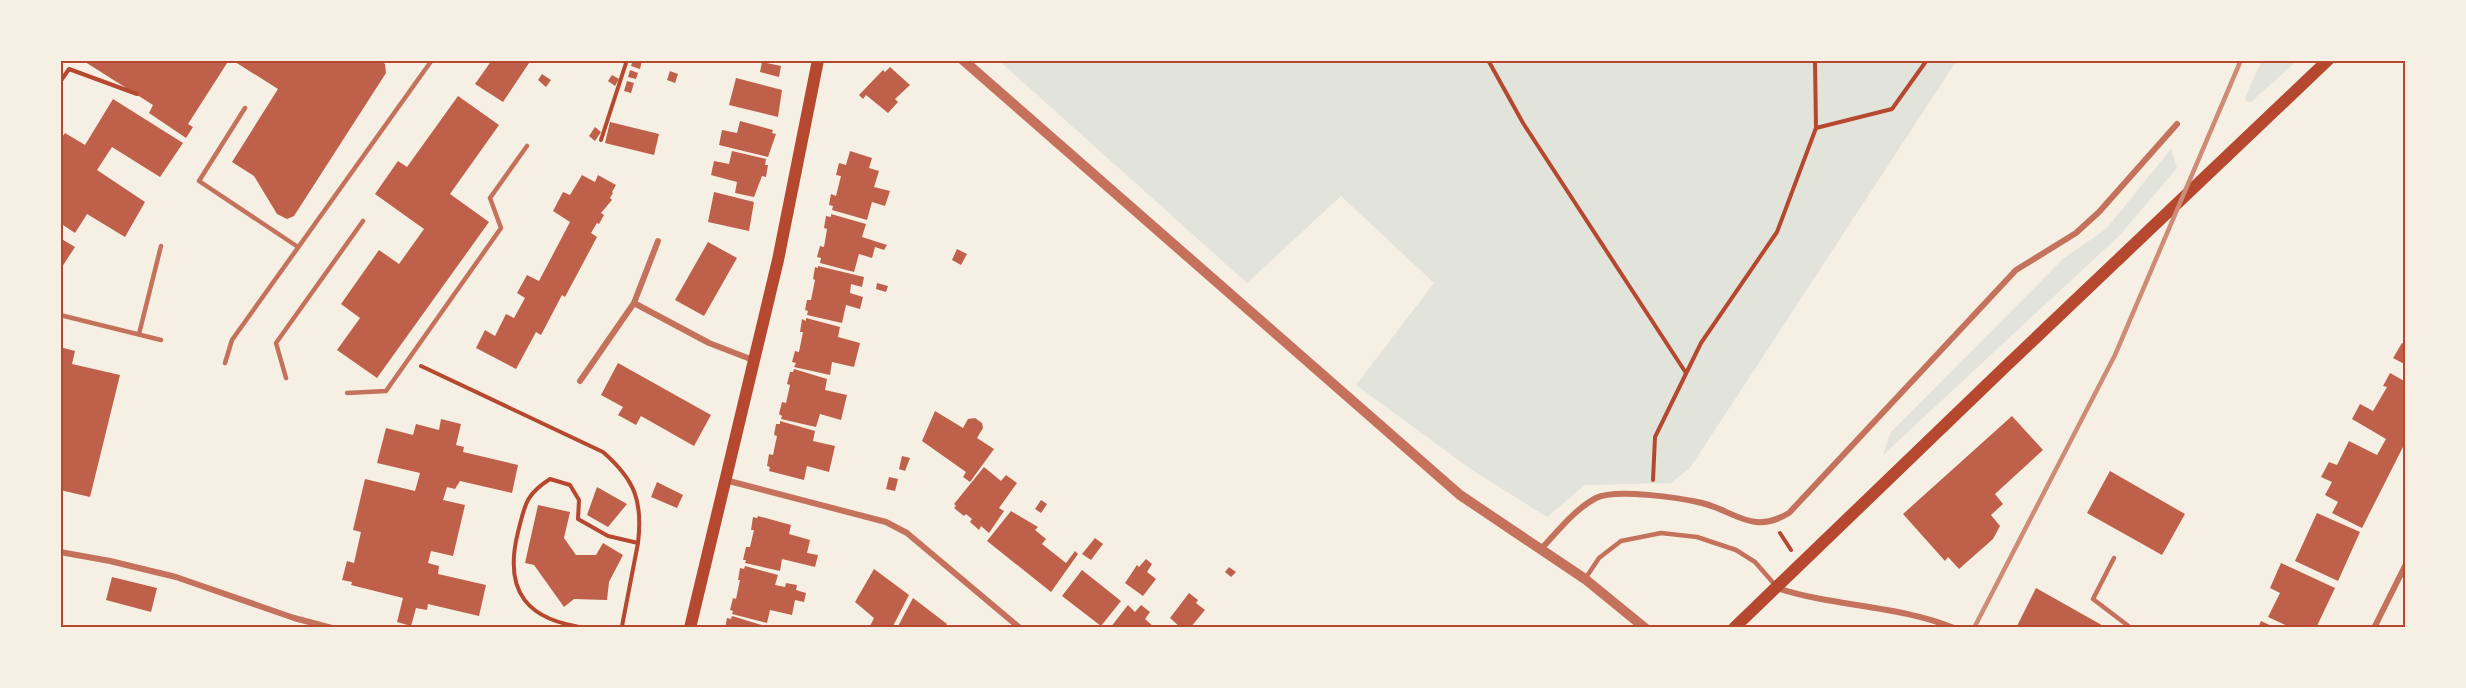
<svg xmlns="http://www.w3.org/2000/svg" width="2466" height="688" viewBox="0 0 2466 688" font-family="Montserrat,sans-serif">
<rect width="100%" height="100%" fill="#f6efe4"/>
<path fill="#e2e4dc" d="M998 60H1957L1690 468 1671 483 1585 485 1547 517 1472 470 1356 385 1434 283 1341 196 1247 283Z
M2262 60H2298L2251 102H2246L2245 98Z
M2171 149 2177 168 2120 235 1883 455 1891 432 2064 258 2106 229Z"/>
<path fill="#bf614a" d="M82 60H229L188 124 193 127 186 138 149 113 153 105Z
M232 60H379L385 64 386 73 294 216 287 219 277 214 254 176 232 162 278 89Z
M492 60H531L503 102 475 84Z
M633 60H642L640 69 631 66Z
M762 62 781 66 779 77 760 72Z
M890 67 910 85 895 99 898 102 888 113 866 95 863 99 859 95 883 70 885 72Z
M630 70 638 73 636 79 628 77Z
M670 71 678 74 675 83 667 80Z
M542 74 551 80 546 87 538 80Z
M612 75 619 79 615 86 608 81Z
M736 78 782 90 778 117 729 105Z
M627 81 634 83 631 93 624 91Z
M458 96 499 125 450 194 489 222 377 378 337 350 360 318 341 304 379 250 399 264 424 229 375 194 398 161 407 167Z
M113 99 183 143 160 177 112 147 97 170 145 202 125 237 87 214 75 233 60 223V140L65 133 85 145Z
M740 121 773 130 772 133 776 134 768 157 719 145 722 130 737 133Z
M610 122 659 134 654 155 605 143Z
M595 127 601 132 595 141 589 136Z
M732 151 766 159 765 165H768L766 177 762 176 754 197 735 193 737 182 711 175 714 161 729 164Z
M850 151 872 158 869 168 879 171 874 187 890 191 885 206 872 202 867 220 832 210 833 206 829 205 831 194 836 196 841 176 836 175 839 163 846 165Z
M582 175 595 182 598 175 616 185 612 192 613 193 610 198 612 200 601 213 604 215 599 224 597 223 591 233 597 237 565 297 562 295 541 335 536 332 516 369 476 348 485 330 495 336 506 314 514 318 525 298 517 293 527 275 539 281 570 222 553 211 563 192 570 195Z
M714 192 754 202 749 231 708 222Z
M831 214 866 224 862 237 887 245 884 250 875 247 872 258 859 254 854 272 820 263 821 258 817 257 820 246 824 247 827 229 824 228 826 216 831 217Z
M60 238 75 247 60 270Z
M708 242 737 258 704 316 675 300Z
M957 249 967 254 961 265 952 260Z
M818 266 864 277 862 287 851 284 850 293 863 297 860 309 846 305 842 323 807 315 808 311 805 310 807 300H811L815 280 813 279 815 267 818 268Z
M877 283 888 286 886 292 876 289Z
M806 318 840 327 838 337 860 343 854 367 832 362 830 375 794 367 796 363 792 362 795 351 799 352 803 332H800L802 319 806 321Z
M2402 343 2406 345V365L2393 358Z
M60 347 75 351 72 364 120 375 90 497 60 490V410L63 400 60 399Z
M618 363 711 415 694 446 641 416 636 425 618 415 623 407 601 395Z
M794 369 827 379 825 390 847 395 841 420 820 414 816 427 781 419 782 416 779 414 782 402 786 403 790 385 787 384 790 372H793Z
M2390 373 2406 382V441L2362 528 2332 513 2338 502 2325 495 2332 482 2321 477 2329 462 2337 465 2349 441 2377 455 2386 439 2352 419 2360 404 2373 411 2387 387 2383 386Z
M935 411 963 428 968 419 975 418 982 423 983 428 977 438 994 449 970 482 963 477 966 472 922 441Z
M2012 416 2043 450 1995 494 2003 504 1991 515 2000 526 1993 539 1959 569 1948 557 1945 561 1903 514Z
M441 419 461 424 456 445 464 447 463 452 518 465 512 493 460 481 455 489 447 487 443 500 465 505 453 556 431 551 428 563 439 566 438 574 486 585 479 616 428 604 427 610 416 608 411 626 397 622 403 598 351 585 352 582 342 580 347 561 354 563 361 532 353 530 365 479 415 491 420 473 377 463 386 428 413 435 416 424 439 430Z
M780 421 815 431 813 441 835 446 829 472 807 466 804 480 769 471 770 467 767 466 769 454 773 455 777 436 774 435 776 424H780Z
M902 456 910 458 905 471 899 469Z
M984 467 1001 481 1006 475 1017 483 999 508 1004 511 989 533 981 526 979 530 970 522 972 519 966 514 964 516 954 508 956 506 954 504Z
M2110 471 2185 514 2162 555 2087 513Z
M889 477 898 479 895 491 886 489Z
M657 482 683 495 677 508 651 497Z
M597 487 627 504 608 527 587 515Z
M1041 500 1047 504 1041 513 1035 509Z
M538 505 570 512 564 538 576 555H596L603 543 623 555 609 582 607 600 574 599 564 607 534 565 525 563Z
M1011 511 1038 527 1035 530 1046 539 1042 544 1066 563 1075 551 1078 554 1051 592 987 541Z
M2317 513 2360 532 2338 581 2295 561Z
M758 516 791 525 789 534 810 540 807 553 818 555 815 567 782 559 780 571 745 563 746 560H743L746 547H750L754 530H751L753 517 757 518Z
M1095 538 1103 544 1091 560 1082 554Z
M1146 559 1152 564 1147 572 1156 579 1143 596 1125 583 1137 565 1139 567Z
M2281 563 2335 588 2316 628H2292L2268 617 2280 593 2270 588Z
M745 566 778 575 775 585 785 587 786 583 797 585 796 590 806 593 804 602 795 600 792 615 770 610 767 623 732 614 733 611 730 610 733 598 736 599 740 580H738L740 568 744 569Z
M1229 567 1236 572 1231 577 1225 572Z
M874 569 909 595 892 628H869L874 618 855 602Z
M1082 570 1121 601 1101 626 1062 596Z
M112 577 157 588 151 612 106 600Z
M2036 588 2107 628H2016Z
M1189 593 1198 600 1196 603 1205 610 1190 628H1181L1170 618Z
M913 598 947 624 944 628H897Z
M1128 605 1135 612 1141 605 1150 612 1145 619 1155 628H1110Z
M732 616 765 626V628H725L727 618 731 619Z
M2261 621 2276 628H2258Z"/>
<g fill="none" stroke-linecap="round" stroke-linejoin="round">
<path stroke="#b5482f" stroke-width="4" d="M1488 60 1523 123 1686 373
M60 82 69 69 137 94
M1816 128 1892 109 1927 60
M601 140 627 60
M421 366 603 452C635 480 643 501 638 543L608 536 578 519 579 500 570 485 550 479C525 495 525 505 518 532 503 592 527 621 588 628
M1653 480 1655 437 1701 343 1777 232 1816 128 1815 60
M1780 533 1791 550
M622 626 638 543
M589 628 622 627"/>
<path stroke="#c5725c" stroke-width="4.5" d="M245 108 199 181 298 247
M60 315 161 340
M139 334 161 246
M225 363 232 340 432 60
M286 378 276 343 363 221
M347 393 386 391 501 228 490 198 527 146
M2114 558 2093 599 2131 628
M1585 579 1599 558 1621 541 1661 533 1697 537 1736 550 1755 562 1776 586"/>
<path stroke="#c5725c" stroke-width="6" d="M634 303 709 343 753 360
M580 381 634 303 658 241
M725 480 886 522 907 533 1020 628
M1542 548C1558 531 1575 509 1596 498 1615 488 1681 498 1702 503 1737 512 1752 535 1789 513L2016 270 2076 233 2099 212 2177 124
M60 552 110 561 176 577 294 618 332 628
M1777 588C1835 607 1898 605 1954 628
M2374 628 2406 564"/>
<path stroke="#c5725c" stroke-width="10" d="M963 60 1460 495 1585 579 1645 628"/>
<path stroke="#b5482f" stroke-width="12" d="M690 628 778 260 818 60
M1734 628 2004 368 2328 60"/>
<path stroke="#cf8b77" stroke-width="4.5" d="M1974 628 2115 355 2241 60"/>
</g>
<rect width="2466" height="688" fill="none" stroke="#f6efe4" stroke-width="123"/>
<rect x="62" y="62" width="2342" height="564" fill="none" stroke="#b5482f" stroke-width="2"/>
</svg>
